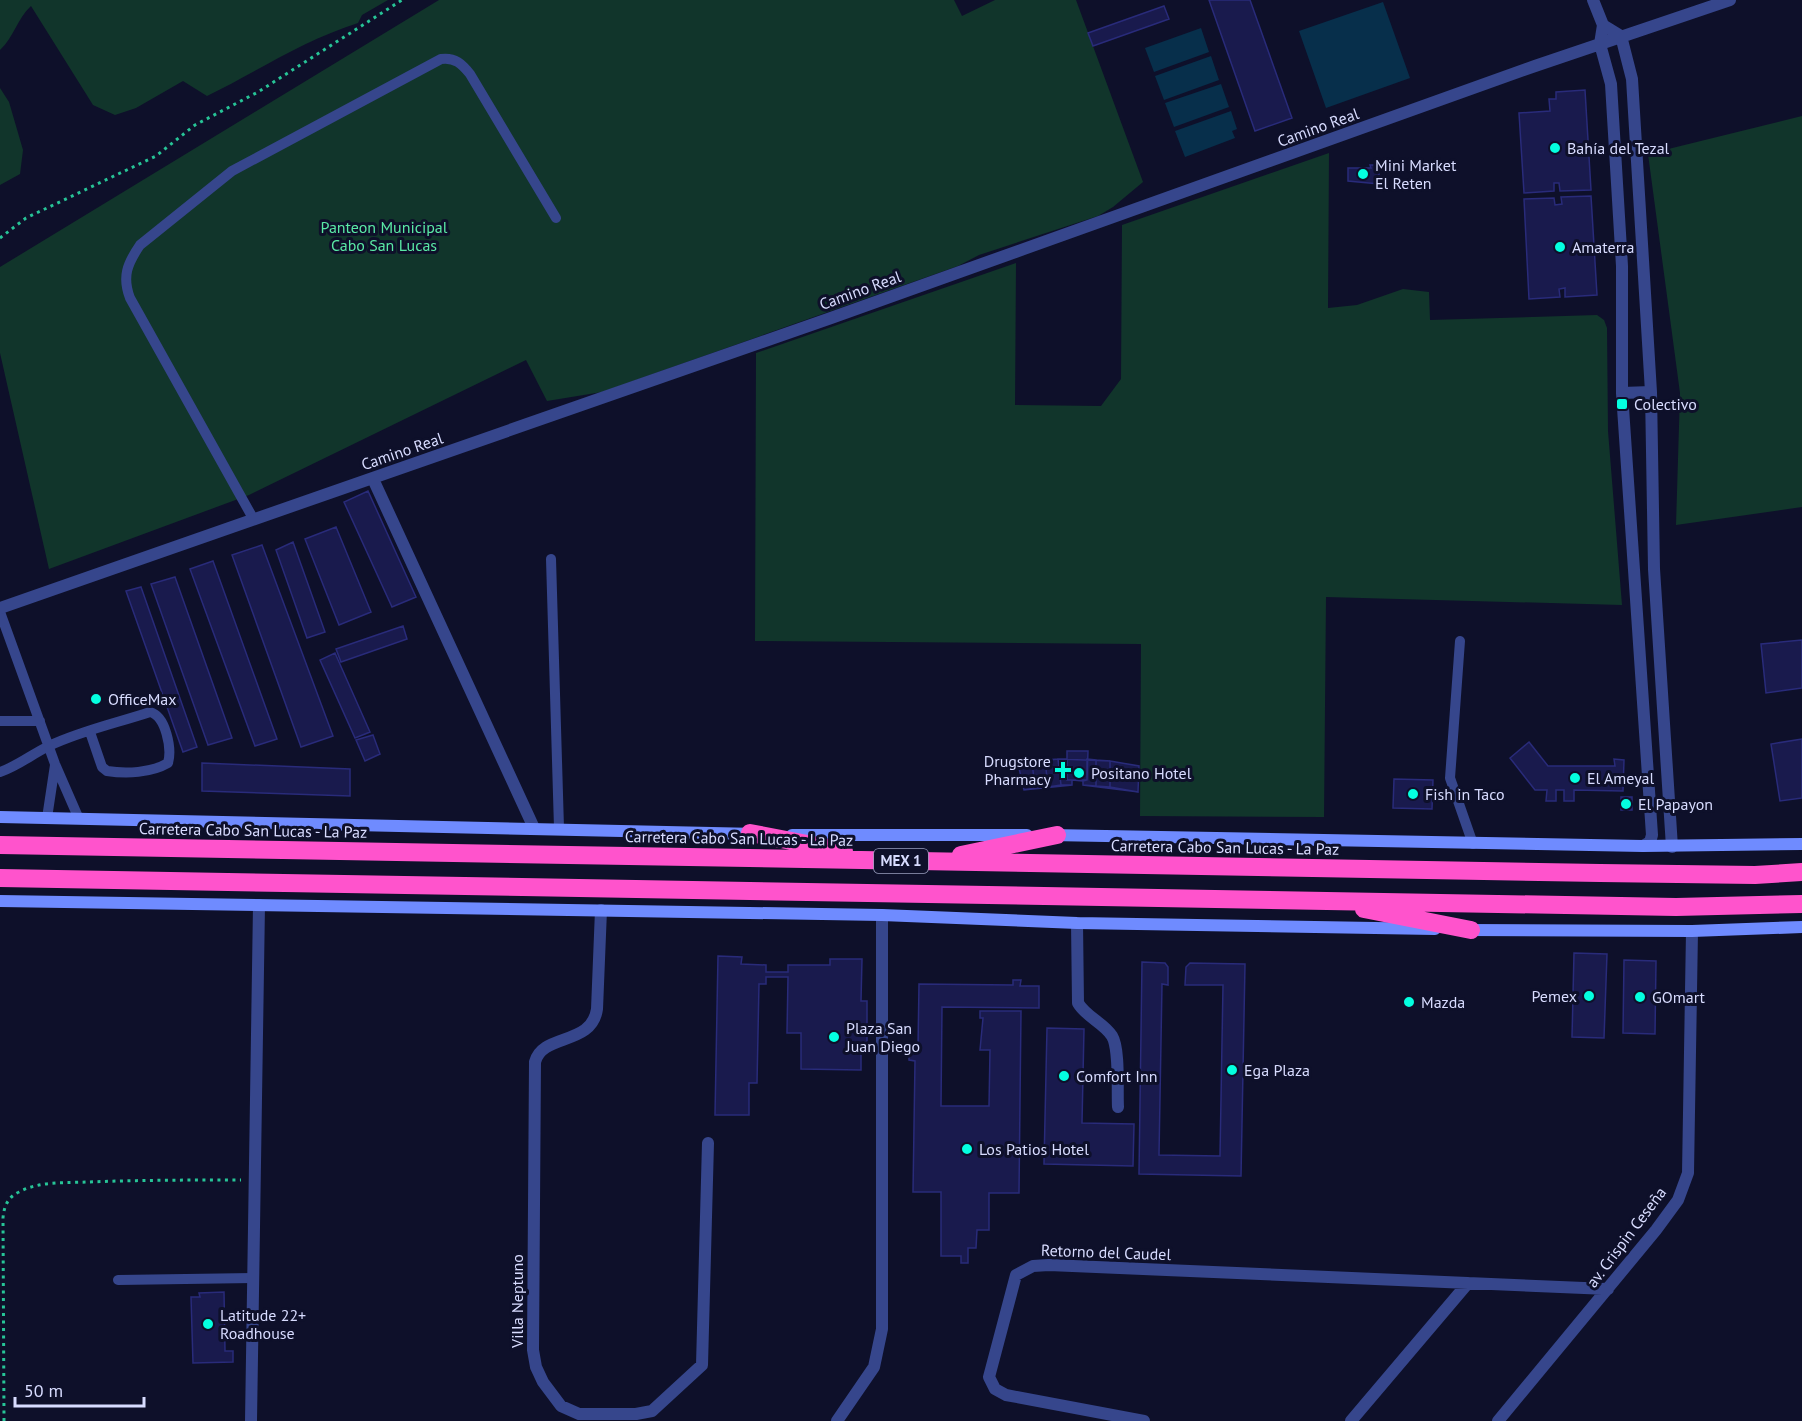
<svg xmlns="http://www.w3.org/2000/svg" width="1802" height="1421" viewBox="0 0 1802 1421" font-family="'PT Sans',sans-serif">
<rect width="100%" height="100%" fill="#0e102a"/>
<path fill="#11352b" d="M0 0H388L362 15 358 23C304 40 258 71 207 96L183 81 136 108 115 115 93 105 31 6C17 19 14 37 0 50Z
M439 0H954L962 16 995 0H1076L1143 182 1113 207 1098 216 979 255 958 266 602 392 547 401 526 360 249 495 49 569 0 353V267Z
M0 88 9 102 23 150 20 174 0 185Z
M1802 116V507L1676 525 1680 393 1648 154Z
M1329 153 1328 308 1357 305 1403 289 1429 292 1430 320 1597 315 1604 320 1607 328 1608 431 1622 605 1326 597 1324 817 1140 816 1141 644 755 641 756 353 1016 263 1015 405 1101 406 1121 379 1122 225Z"/>
<path fill="#072f4b" d="M1383 2 1410 78 1326 108 1299 31Z
M1201 28 1209 52 1154 72 1145 48Z
M1211 56 1219 80 1164 100 1155 76Z
M1221 84 1229 107 1174 127 1165 103Z
M1231 111 1237 129 1232 131 1235 138 1185 157 1175 131Z"/>
<path fill="#191a4d" stroke="#292b7a" stroke-width="1.5" d="M1209 0H1250L1292 118 1255 131Z
M1164 6 1169 19 1093 46 1088 33Z
M1585 90 1591 190 1560 191 1559 183H1554V191L1524 193 1519 113 1550 111 1549 99H1556V92Z
M1370 165H1379V184L1348 181V168H1371Z
M1591 196 1597 295 1565 297V288L1559 289 1560 297 1529 299 1524 199 1554 198 1555 205 1562 204 1561 197Z
M368 491 416 597 392 607 344 502Z
M336 527 371 612 339 625 305 539Z
M293 542 325 632 307 638 276 550Z
M262 545 333 736 301 747 232 555Z
M213 561 277 739 255 746 190 569Z
M175 577 232 738 208 745 151 584Z
M141 587 197 747 183 752 126 591Z
M403 626 407 639 341 662 336 649Z
M1802 640V688L1766 693 1761 644Z
M335 653 370 732 355 738 320 660Z
M373 735 380 754 365 761 356 740Z
M1802 739V798L1780 801 1771 744Z
M1529 742 1548 766H1615L1614 759 1624 760 1623 791 1574 790V801H1564V790H1556V801H1546L1547 790H1535L1510 758Z
M1067 751H1088L1087 780H1067Z
M1058 759H1067V780H1072V785H1061Z
M1058 759 1061 785 1048 787 1045 760Z
M1058 759 1110 761 1139 766 1138 792 1083 785V781L1072 780V785L1024 790 1018 764Z
M1087 759 1096 760V786L1083 785V781L1087 780Z
M1045 760 1048 787 1035 788 1032 762Z
M1096 760 1110 761V787L1096 786Z
M1110 761 1139 766 1138 792 1110 787Z
M1032 762 1035 788 1024 790 1018 764Z
M202 763 350 769V796L202 791Z
M1394 779 1433 780 1432 809 1393 808Z
M1621 797H1632V810H1621Z
M1574 953 1607 954 1604 1038 1572 1037Z
M718 956 742 957 741 964 766 965V972H788V965H830V959H862L861 1001H867V1042H861V1070L801 1069V1033H787L788 977H766V984H759L757 1083H749V1115H715Z
M1624 960 1656 961 1655 1034 1623 1033Z
M1142 962 1165 963 1168 967V985L1162 984 1159 1155 1220 1156 1223 985H1185L1186 967 1190 963 1245 964 1241 1176 1139 1174Z
M1013 980H1021L1020 986H1039V1008L942 1007 941 1106H989L990 1050H980L983 1018H980V1011H1021L1019 1193H989V1230H977L976 1248H968V1263H961V1256H941V1192H913L915 1061 909 1060V1048H918L919 984 1013 985Z
M1047 1028 1084 1029 1082 1123 1134 1124 1133 1166 1044 1164Z
M224 1292 225 1351H233V1362L193 1363 191 1297H200L199 1293Z"/>
<g fill="none" stroke-linecap="round" stroke-linejoin="round">
<path stroke="#27c497" stroke-width="3" stroke-dasharray="3 4.5" stroke-linecap="butt" d="M0 238 26 218 156 156 195 125 258 92 402 0
M4 1421 3 1218C4 1206 8 1197 19 1192 39 1181 66 1183 88 1182 139 1180 190 1180 241 1180"/>
<path stroke="#36468c" stroke-width="10" d="M254 520 130 298C122 277 127 264 140 245L232 171 441 59C455 57 462 64 470 74L556 218
M551 559 559 828
M0 612 55 764 79 819
M1460 641 1450 778 1473 844
M0 721H40
M0 772C18 766 32 754 49 746 80 731 117 723 150 712 166 716 172 749 168 763 151 773 126 774 107 771L102 767 90 732
M47 818 55 765
M118 1280 253 1278"/>
<path stroke="#36468c" stroke-width="12" d="M1593 0 1603 25 1600 44 1611 84 1622 266V393L1652 835 1650 842 1643 846
M1603 25 1621 36 1632 79 1651 392 1654 569 1672 847
M1622 393 1651 392
M373 479 534 828
M0 608 831 318 1535 66 1730 0
M601 910 597 1009C592 1046 542 1033 535 1062L533 1350 536 1367 543 1382 561 1406 579 1414H636L652 1411 702 1365 708 1143
M1077 923 1078 1003C1086 1017 1104 1023 1112 1036 1120 1049 1117 1091 1118 1107
M251 1421 259 905
M837 1421 874 1367 882 1329V915
M1144 1421 1006 1395 995 1389 989 1377 1016 1275 1033 1266 1049 1265 1608 1289
M1351 1421 1468 1283
M1498 1421 1656 1230 1678 1200 1688 1173 1692 931"/>
<path stroke="#6f8bff" stroke-width="12" d="M0 817 757 834
M792 835H1027
M1050 835 1643 846 1802 844
M0 901 882 915 1077 923 1435 929
M1465 930 1692 931 1802 927"/>
<path stroke="#ff53cc" stroke-width="18" d="M750 833 844 851
M0 845 1600 873 1755 875 1802 872
M961 855 1057 835
M0 878 1676 907 1802 904
M1364 909 1471 930"/>
</g>
<g fill="#04ffe0" stroke="#0e102a" stroke-width="2">
<circle cx="1555" cy="148" r="6"/>
<circle cx="1363" cy="174" r="6"/>
<circle cx="1560" cy="247" r="6"/>
<rect x="1616" y="398" width="12" height="12" rx="3"/>
<circle cx="96" cy="699" r="6"/>
<path d="M1060 761h6v6h6v6h-6v6h-6v-6h-6v-6h6z"/>
<circle cx="1079" cy="773" r="6"/>
<circle cx="1575" cy="778" r="6"/>
<circle cx="1413" cy="794" r="6"/>
<circle cx="1626" cy="804" r="6"/>
<circle cx="1589" cy="996" r="6"/>
<circle cx="1640" cy="997" r="6"/>
<circle cx="1409" cy="1002" r="6"/>
<circle cx="834" cy="1037" r="6"/>
<circle cx="1232" cy="1070" r="6"/>
<circle cx="1064" cy="1076" r="6"/>
<circle cx="967" cy="1149" r="6"/>
<circle cx="208" cy="1324" r="6"/>
</g>
<g text-anchor="middle" stroke-width="6" stroke-linejoin="round" paint-order="stroke">
<rect fill="#0e102a" stroke="#9b9fbf" stroke-width="1.5" x="874" y="849" width="54" height="24" rx="4.5"/>
<g font-size="15" font-weight="bold" fill="#d8dcff">
<text x="901" y="866">MEX 1</text>
</g>
<g font-size="16" fill="#d8dcff" stroke="#0e102a">
<text transform="translate(1318 127) rotate(-20)" y="6">Camino Real</text>
<text transform="translate(860 290) rotate(-20)" y="6">Camino Real</text>
<text transform="translate(402 451) rotate(-19)" y="6">Camino Real</text>
<text transform="translate(253 830) rotate(1)" y="6">Carretera Cabo San Lucas - La Paz</text>
<text transform="translate(739 838) rotate(1)" y="6">Carretera Cabo San Lucas - La Paz</text>
<text transform="translate(1225 847) rotate(1)" y="6">Carretera Cabo San Lucas - La Paz</text>
<text transform="translate(1626 1237) rotate(-53)" y="6">av. Crispin Ceseña</text>
<text transform="translate(1106 1252) rotate(2)" y="6">Retorno del Caudel</text>
<text transform="translate(517 1301) rotate(-90)" y="6">Villa Neptuno</text>
</g>
<g font-size="16" fill="#d8dcff" stroke="#0e102a" text-anchor="start">
<text x="1567" y="154">Bahía del Tezal</text>
<text x="1375" y="171">Mini Market<tspan x="1375" dy="18">El Reten</tspan></text>
<text x="1572" y="253">Amaterra</text>
<text x="1634" y="410">Colectivo</text>
<text x="108" y="705">OfficeMax</text>
<text x="1051" y="767" text-anchor="end">Drugstore<tspan x="1051" dy="18">Pharmacy</tspan></text>
<text x="1091" y="779">Positano Hotel</text>
<text x="1587" y="784">El Ameyal</text>
<text x="1425" y="800">Fish in Taco</text>
<text x="1638" y="810">El Papayon</text>
<text x="1577" y="1002" text-anchor="end">Pemex</text>
<text x="1652" y="1003">GOmart</text>
<text x="1421" y="1008">Mazda</text>
<text x="846" y="1034">Plaza San<tspan x="846" dy="18">Juan Diego</tspan></text>
<text x="1244" y="1076">Ega Plaza</text>
<text x="1076" y="1082">Comfort Inn</text>
<text x="979" y="1155">Los Patios Hotel</text>
<text x="220" y="1321">Latitude 22+<tspan x="220" dy="18">Roadhouse</tspan></text>
</g>
<g font-size="16" fill="#5ae9a5" stroke="#0e102a">
<text x="384" y="233">Panteon Municipal<tspan x="384" dy="18">Cabo San Lucas</tspan></text>
</g>
</g>
<path d="M15 1397v9h129v-9" fill="none" stroke="#d8dcff" stroke-width="3"/>
<text x="24" y="1397" font-size="18" fill="#d8dcff" stroke="#0e102a" stroke-width="4.5" paint-order="stroke">50 m</text>
</svg>
